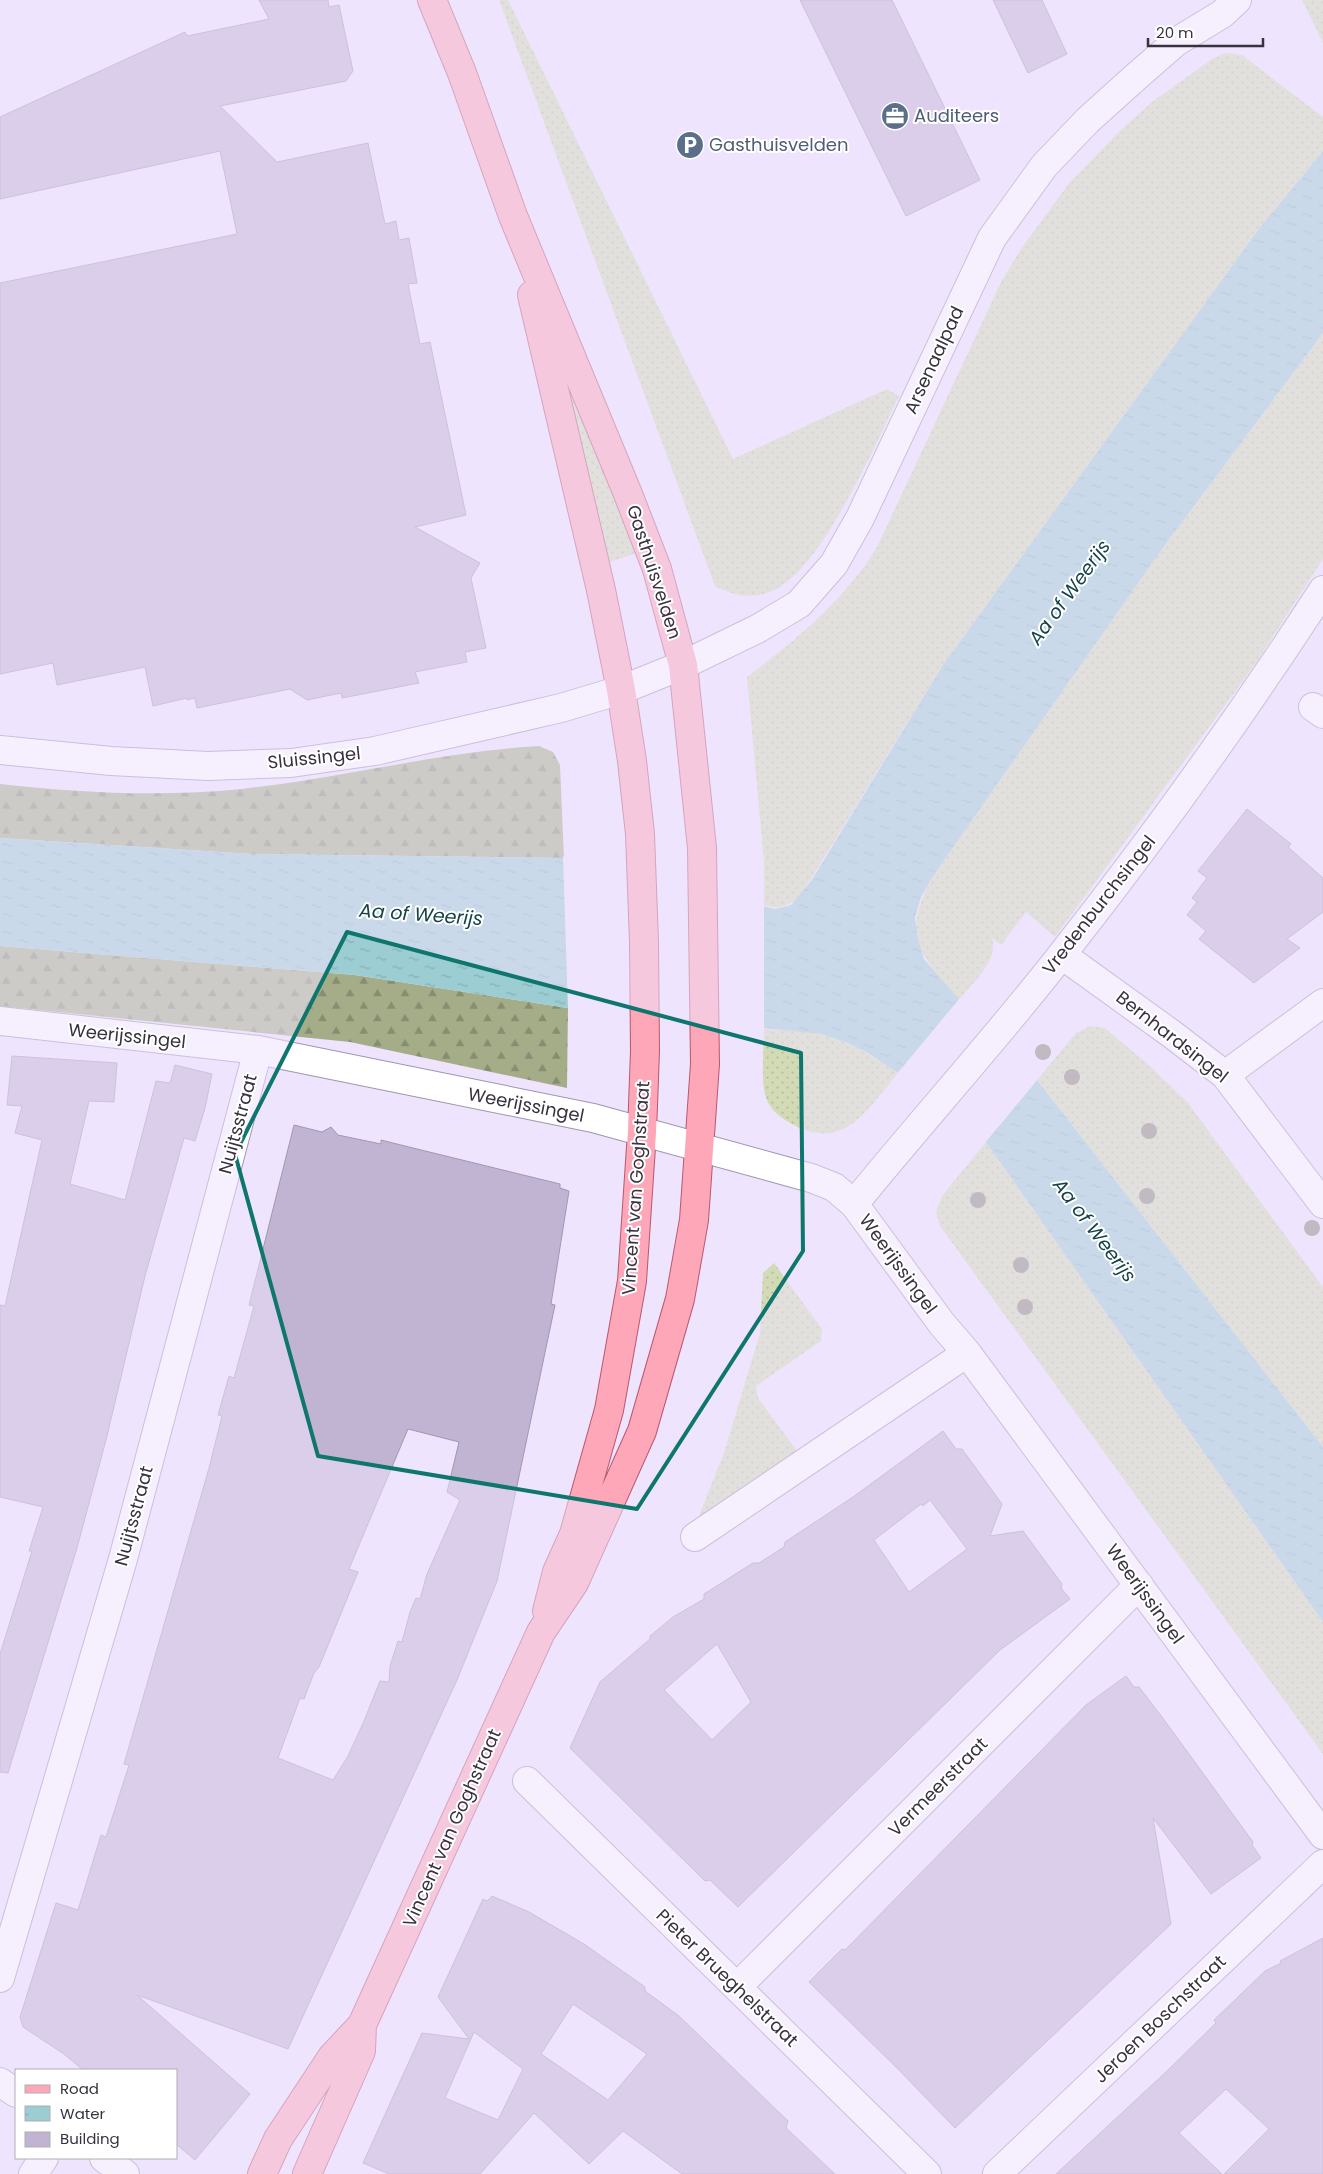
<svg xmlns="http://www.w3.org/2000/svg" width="1323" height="2174" viewBox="0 0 1323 2174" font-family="Poppins,sans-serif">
<defs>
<pattern id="grass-dots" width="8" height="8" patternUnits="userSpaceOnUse" patternTransform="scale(1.25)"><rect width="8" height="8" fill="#d3dbb6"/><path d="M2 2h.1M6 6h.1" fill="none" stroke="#b6bc9e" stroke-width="1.8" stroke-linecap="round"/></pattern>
<pattern id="forest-firs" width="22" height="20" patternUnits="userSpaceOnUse" patternTransform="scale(1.25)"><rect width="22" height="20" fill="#a5ad88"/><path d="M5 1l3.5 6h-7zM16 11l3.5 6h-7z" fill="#878d71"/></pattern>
<pattern id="water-ripples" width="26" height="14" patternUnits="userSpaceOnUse" patternTransform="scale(1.25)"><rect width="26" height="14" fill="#9bcdd2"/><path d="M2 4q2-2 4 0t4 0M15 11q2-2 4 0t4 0" fill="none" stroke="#86b0b5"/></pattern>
</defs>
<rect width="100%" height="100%" fill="#efe4fd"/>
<path fill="url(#grass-dots)" d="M499 0H508L733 459 887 389 899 396C875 444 819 578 767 593 748 599 732 595 715 586Z
M1302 0H1323V43Z
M1225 53 1242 55 1323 117V151L1258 230 943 665 801 895C789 906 780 910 764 905V862L747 677C798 638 843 602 877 547L1002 280 1023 246 1070 182 1124 127 1152 102 1212 59Z
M1323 333V559L1256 663 1055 937 1026 912 1001 945 992 938C999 961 972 983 959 1000 919 953 900 936 933 876L1162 549Z
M561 360 638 553 609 562Z
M1090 1026 1105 1028 1151 1067 1188 1103 1323 1287V1447L1037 1080 1076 1033Z
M764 1029C783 1030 804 1030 822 1034 851 1041 874 1057 898 1073 868 1109 844 1153 792 1124 779 1117 768 1108 765 1094 761 1077 764 1047 764 1029Z
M986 1142 1323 1622V1754L940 1226 936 1212 942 1196Z
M774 1263 822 1329 821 1341 756 1386 758 1398 797 1451 697 1521 724 1453 760 1333 763 1273Z"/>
<path fill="url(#forest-firs)" d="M539 746 553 752 560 765 564 858 252 854 0 838V784C81 793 161 797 242 789 342 778 439 752 539 746Z
M0 946 355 975 568 1008 567 1088 350 1042 0 1006Z"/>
<path fill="url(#water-ripples)" d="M1323 151V333L1162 549 933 876 921 897 915 918 918 939 924 959 1002 1049 1037 1080 1323 1447V1622L986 1142 898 1073 868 1053 848 1043 822 1034 568 1008 355 975 0 946V838L252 854 564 858 775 909 791 905 811 881 943 665 1258 230Z"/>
<path fill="#efe4fd" d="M563 856 764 903V1031L568 1010Z
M960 998 1004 1048 1039 1078 984 1144 896 1075Z"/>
<path fill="#c1b4d3" stroke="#a396b4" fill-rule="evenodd" d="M259 0H328L329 7 339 5 353 71 346 81 220 106 277 162 368 143 385 224 396 221 399 240 409 238 417 283 408 284 420 344 430 342 466 515 415 527 480 563 471 578 486 648 465 652 467 662 415 672 419 683 342 698 341 693 307 700 290 689 197 708 195 698 187 700V698L153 706 145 667 57 685 53 663 0 674V283L237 234 220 151 0 199V117L185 32 187 36 269 19Z
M800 0H892L980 180 906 216Z
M993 0H1042L1067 54 1028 73Z
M1247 809 1291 844 1288 847 1323 878V912L1287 939 1300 948 1254 983 1199 939 1206 931 1187 915 1197 902 1192 898 1207 878 1198 871Z
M12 1056 117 1063 114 1102 89 1101 70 1184 125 1200 156 1081 170 1083 175 1065 212 1074 205 1108 195 1141 184 1138 145 1276 106 1440 77 1548 8 1773 0 1772V1654L32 1551H29L43 1507 0 1497V1305L5 1306 42 1140 15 1133 22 1106 7 1105Z
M294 1125 322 1132 331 1127 338 1135 381 1144V1140L413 1148 560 1184V1188L569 1191 551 1304 555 1305 497 1581 457 1680 288 2049 137 1995 250 2094 195 2160 176 2144V2070H83L64 2054 23 2027 20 2017 56 1903 78 1910 101 1835 106 1837 129 1765 124 1764 209 1468 222 1416 218 1415 229 1376 234 1378 254 1306 249 1305ZM408 1429 459 1442 447 1492 460 1500 427 1574 420 1599 416 1598 410 1612 402 1642 398 1641 390 1666 389 1682 380 1681 364 1721 348 1756 333 1780 278 1758 300 1698 304 1699 314 1673 319 1667 358 1572 349 1569Z
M943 1431 956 1449H962L1002 1504 990 1536 1023 1531 1062 1584 1061 1588 1070 1599 1000 1650 738 1907 710 1880 705 1881 570 1748 600 1682 650 1639V1636L673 1617 704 1599V1594L753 1563H759L784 1547 785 1542 853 1497ZM930 1500 967 1549 909 1592 874 1540 921 1504 923 1506ZM717 1644 751 1702 712 1740 664 1690Z
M1126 1676 1134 1687H1139L1165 1721 1253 1842 1252 1845 1261 1858 1211 1894 1153 1818 1171 1924 955 2128 897 2068 809 1982 842 1949 845 1950 1086 1705Z
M492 1896 529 1912 584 1944 645 1987V1991L679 2016 788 2121 786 2128 835 2174H682L623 2131 589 2164 534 2113 480 2174H389L363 2163 422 2033 469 2039 438 1997 483 1899 487 1901ZM573 2004 647 2054 608 2100 541 2054ZM474 2032 523 2069 498 2120 445 2098Z
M1323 1938V2174H1224L1269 2129 1226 2089 1179 2133 1222 2174H1056L1166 2072 1216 2023 1214 2020 1265 1971 1281 1963 1280 1961Z"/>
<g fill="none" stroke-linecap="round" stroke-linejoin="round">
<g stroke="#a094b1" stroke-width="30">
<path id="minor" d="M1313 707 1323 714
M0 750 111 761 208 766 291 763 375 751 561 708 621 690 683 665 759 628 799 604 834 564 860 518 992 238 1044 166 1088 120 1138 75 1176 42 1222 14 1237 0
M1062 955 1173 1035 1225 1075 1323 1204
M0 1021 258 1050 593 1118 811 1178 834 1187 854 1204 942 1324 967 1353 1323 1835
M1225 1075 1323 1003
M854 1204C923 1119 996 1039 1063 953 1155 836 1242 715 1323 590
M695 1537 967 1353
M527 1781 927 2174
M0 1978 123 1559 258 1050
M737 1987 1139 1585
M0 2082 16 2093
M104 2158 125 2174
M33 2174 44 2158
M997 2174 1323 1864"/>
</g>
<g stroke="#b7586f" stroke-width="30">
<path id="major" d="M532 295 601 590 621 690 632 761 640 834 644 942 645 1051 642 1132 632 1281 609 1410 574 1534 557 1572 547 1611
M262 2174 278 2139 332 2057 362 2025 541 1632 574 1583 642 1431 680 1299 694 1220 705 1064 702 848 683 665 657 569 628 494 513 216 462 73 432 0
M307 2174 361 2051 362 2025"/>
</g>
<use href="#minor" stroke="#fff" stroke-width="28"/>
<use href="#major" stroke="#fda7b8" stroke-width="28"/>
</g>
<g fill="#89887b">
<circle cx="1043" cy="1052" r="8"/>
<circle cx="1072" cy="1077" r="8"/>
<circle cx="1149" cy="1131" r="8"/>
<circle cx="1147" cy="1196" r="8"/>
<circle cx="978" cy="1200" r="8"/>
<circle cx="1312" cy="1228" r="8"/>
<circle cx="1021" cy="1265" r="8"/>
<circle cx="1025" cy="1307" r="8"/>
</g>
<path d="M0 0H1323V2174H0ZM347 932 801 1053 803 1251 637 1509 318 1456 235 1154Z" fill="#efe4fd" fill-opacity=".55" fill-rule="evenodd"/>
<path fill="none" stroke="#0f766e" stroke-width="4" stroke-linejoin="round" d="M347 932 801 1053 803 1251 637 1509 318 1456 235 1154Z"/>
<defs>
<g id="office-disc" transform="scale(1.4375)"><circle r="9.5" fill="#5c6f8a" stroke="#fff"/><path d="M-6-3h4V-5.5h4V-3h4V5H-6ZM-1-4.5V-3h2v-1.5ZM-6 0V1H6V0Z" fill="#fff"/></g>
<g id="parking-disc" transform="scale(1.4375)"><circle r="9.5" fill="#5c6f8a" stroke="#fff"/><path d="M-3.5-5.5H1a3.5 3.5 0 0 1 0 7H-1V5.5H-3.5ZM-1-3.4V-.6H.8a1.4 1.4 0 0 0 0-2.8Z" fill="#fff"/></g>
</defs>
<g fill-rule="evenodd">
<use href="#office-disc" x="895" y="116"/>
<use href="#parking-disc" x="690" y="145"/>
</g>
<g text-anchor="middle" stroke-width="4" stroke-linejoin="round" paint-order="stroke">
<g font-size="18" fill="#4e5e75" stroke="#fff" text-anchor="start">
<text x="914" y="122">Auditeers</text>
<text x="709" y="151">Gasthuisvelden</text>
</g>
<g font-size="18" fill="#38323f" stroke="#fff">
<text transform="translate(934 360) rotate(-65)" y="6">Arsenaalpad</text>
<text transform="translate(654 572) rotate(72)" y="6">Gasthuisvelden</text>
<text transform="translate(314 758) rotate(-6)" y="6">Sluissingel</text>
<text transform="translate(1099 905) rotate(-52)" y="6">Vredenburchsingel</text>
<text transform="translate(127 1036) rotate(6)" y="6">Weerijssingel</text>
<text transform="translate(1172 1037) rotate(38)" y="6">Bernhardsingel</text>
<text transform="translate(526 1105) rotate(11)" y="6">Weerijssingel</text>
<text transform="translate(238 1124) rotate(-75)" y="6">Nuijtsstraat</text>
<text transform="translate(636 1188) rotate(-86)" y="6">Vincent van Goghstraat</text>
<text transform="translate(898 1264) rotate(54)" y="6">Weerijssingel</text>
<text transform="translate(134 1516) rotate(-75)" y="6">Nuijtsstraat</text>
<text transform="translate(1145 1594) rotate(54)" y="6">Weerijssingel</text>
<text transform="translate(938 1787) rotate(-45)" y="6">Vermeerstraat</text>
<text transform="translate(452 1828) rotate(-66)" y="6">Vincent van Goghstraat</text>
<text transform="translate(727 1978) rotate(44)" y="6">Pieter Brueghelstraat</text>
<text transform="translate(1160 2019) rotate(-44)" y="6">Jeroen Boschstraat</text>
</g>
<g font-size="19" font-style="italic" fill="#154347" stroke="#fff">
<text transform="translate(1069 592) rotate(-54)" y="7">Aa of Weerijs</text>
<text transform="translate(421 914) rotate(4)" y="7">Aa of Weerijs</text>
<text transform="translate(1095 1230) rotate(53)" y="7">Aa of Weerijs</text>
</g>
</g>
<rect x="15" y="2069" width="162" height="90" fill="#ffffff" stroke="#afadb2"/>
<rect x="25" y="2085" width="25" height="8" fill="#fda7b8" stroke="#afadb2"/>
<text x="60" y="2094" font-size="15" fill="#38323f">Road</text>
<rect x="25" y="2106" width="25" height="15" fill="url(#water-ripples)" stroke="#afadb2"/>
<text x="60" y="2119" font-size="15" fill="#38323f">Water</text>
<rect x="25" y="2132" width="25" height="15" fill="#c1b4d3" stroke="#afadb2"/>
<text x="60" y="2144" font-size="15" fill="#38323f">Building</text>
<path d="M1148 38v8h115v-8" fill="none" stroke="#38323f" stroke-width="2.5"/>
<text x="1156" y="38" font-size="15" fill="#38323f" stroke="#ffffff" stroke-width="4" paint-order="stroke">20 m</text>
</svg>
